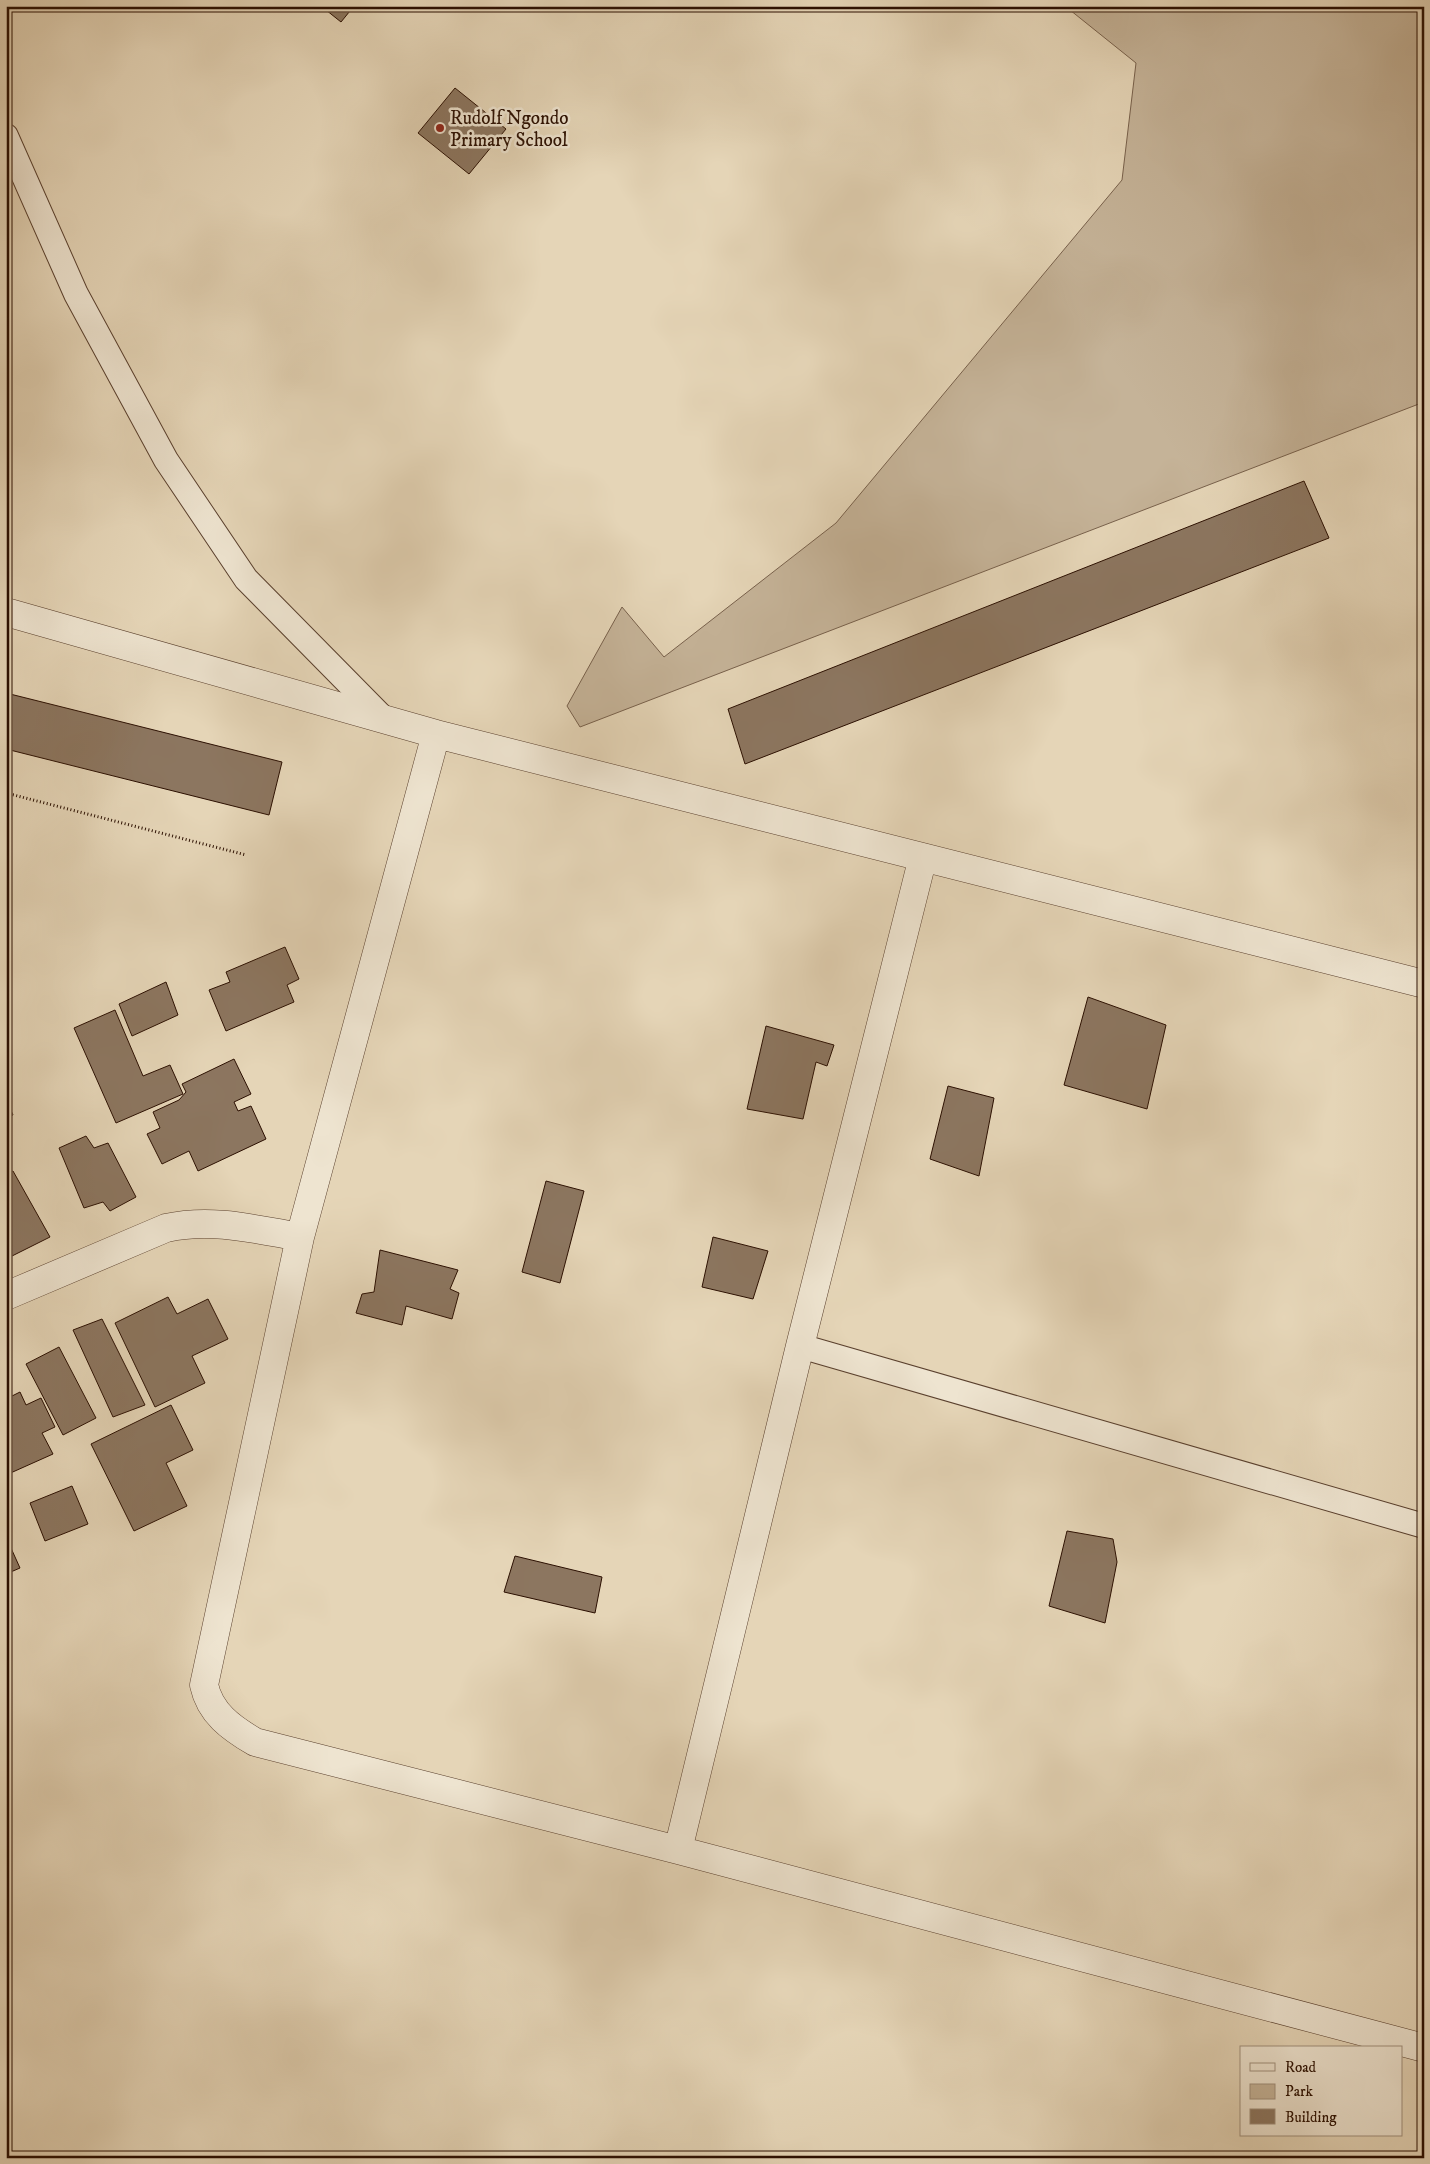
<svg xmlns="http://www.w3.org/2000/svg" width="1430" height="2164" viewBox="0 0 1430 2164" font-family="'IM FELL DW Pica',serif">
<rect width="100%" height="100%" fill="#e5d5b7"/>
<filter id="stains"><feTurbulence type="fractalNoise" baseFrequency=".004" numOctaves="4"/><feColorMatrix values="0 0 0 0 .2 0 0 0 0 .09 0 0 0 0 .02 0 0 0 .5 -.17"/></filter>
<radialGradient id="worn" r=".72"><stop offset=".6" stop-color="#630" stop-opacity="0"/><stop offset="1" stop-color="#630" stop-opacity=".3"/></radialGradient>
<path fill="#c5b398" stroke="#78614c" d="M1065 6H1424V402L580 727 567 706 622 607 664 657 836 523 1122 180 1136 63Z"/>
<path fill="#8c7660" stroke="#2b0f01" d="M321 6H354L341 22Z
M455 88 506 129 469 174 418 133Z
M1304 481 1329 538 745 764 728 709Z
M6 693 282 762 269 815 6 749Z
M285 947 299 979 287 985 294 1002 226 1031 209 990 230 982 226 972Z
M166 982 178 1015 132 1036 119 1004Z
M1088 997 1166 1025 1147 1109 1064 1085Z
M115 1010 143 1076 170 1065 183 1094 116 1123 74 1028Z
M766 1026 834 1045 827 1066 816 1062 803 1119 747 1109Z
M234 1059 251 1094 234 1102 238 1111 251 1106 266 1139 198 1171 189 1151 162 1164 147 1134 160 1128 153 1112 179 1100 186 1092 182 1084Z
M948 1086 994 1098 979 1176 930 1159Z
M6 1099 13 1115 6 1118Z
M86 1136 94 1148 108 1143 136 1197 110 1211 103 1202 84 1208 59 1148Z
M13 1171 50 1237 6 1259V1173Z
M546 1181 584 1191 560 1283 522 1272Z
M713 1237 768 1251 753 1299 702 1287Z
M380 1250 458 1270 450 1289 459 1293 452 1319 406 1306 402 1325 356 1313 362 1294 374 1292Z
M168 1297 177 1314 208 1299 228 1339 192 1356 205 1383 155 1407 115 1323Z
M102 1319 145 1405 113 1417 73 1330Z
M59 1347 96 1418 63 1435 26 1364Z
M20 1392 26 1405 41 1398 55 1427 42 1433 53 1454 6 1475V1399Z
M171 1405 193 1450 166 1463 187 1506 134 1531 91 1444Z
M72 1486 88 1524 45 1541 30 1503Z
M1067 1531 1113 1539 1117 1562 1105 1623 1049 1606Z
M6 1537 20 1568 6 1574Z
M515 1556 602 1577 595 1613 504 1592Z"/>
<g fill="none" stroke-linecap="round" stroke-linejoin="round">
<g stroke="#5a402e" stroke-width="26">
<path id="service" d="M6 136 76 294 166 460 246 579 384 719
M800 1346 1424 1526"/>
</g>
<g stroke="#5a402e" stroke-width="29">
<path id="minor" d="M6 612 436 734 1424 984
M436 734 300 1237 204 1685C210 1713 231 1728 255 1742L678 1850 1424 2048
M6 1296 166 1228C212 1218 254 1229 300 1237
M678 1850 800 1346 923 857"/>
</g>
<path stroke="#2b0f01" stroke-width="3" stroke-dasharray="1 2.5" stroke-linecap="butt" d="M6 793 246 855"/>
<use href="#service" stroke="#eee4d0" stroke-width="24"/>
<use href="#minor" stroke="#eee4d0" stroke-width="28"/>
</g>
<circle fill="#8f2418" stroke="#eee4d0" stroke-width="2" cx="440" cy="128" r="5"/>
<g text-anchor="middle" stroke-width="5" stroke-linejoin="round" paint-order="stroke">
<g font-size="19" fill="#2b0f01" stroke="#eee4d0" text-anchor="start">
<text x="450" y="124">Rudolf Ngondo<tspan x="450" dy="22">Primary School</tspan></text>
</g>
</g>
<rect width="1430" height="2164" fill="none" stroke="#e5d5b7" stroke-width="25"/>
<rect x="8" y="8" width="1415" height="2149" fill="none" stroke="#2b0f01" stroke-width="2.5"/>
<rect x="12" y="12" width="1405" height="2139" fill="none" stroke="#2b0f01"/>
<rect x="1240" y="2046" width="162" height="90" fill="#eee4d0" stroke="#a08f7d"/>
<rect x="1250" y="2063" width="25" height="8" fill="#eee4d0" stroke="#a08f7d"/>
<text x="1285" y="2072" font-size="15" fill="#2b0f01">Road</text>
<rect x="1250" y="2084" width="25" height="15" fill="#c5b398" stroke="#a08f7d"/>
<text x="1285" y="2096" font-size="15" fill="#2b0f01">Park</text>
<rect x="1250" y="2109" width="25" height="15" fill="#8c7660" stroke="#a08f7d"/>
<text x="1285" y="2122" font-size="15" fill="#2b0f01">Building</text>
<rect width="100%" height="100%" filter="url(#stains)"/>
<rect width="100%" height="100%" fill="url(#worn)"/>
</svg>
